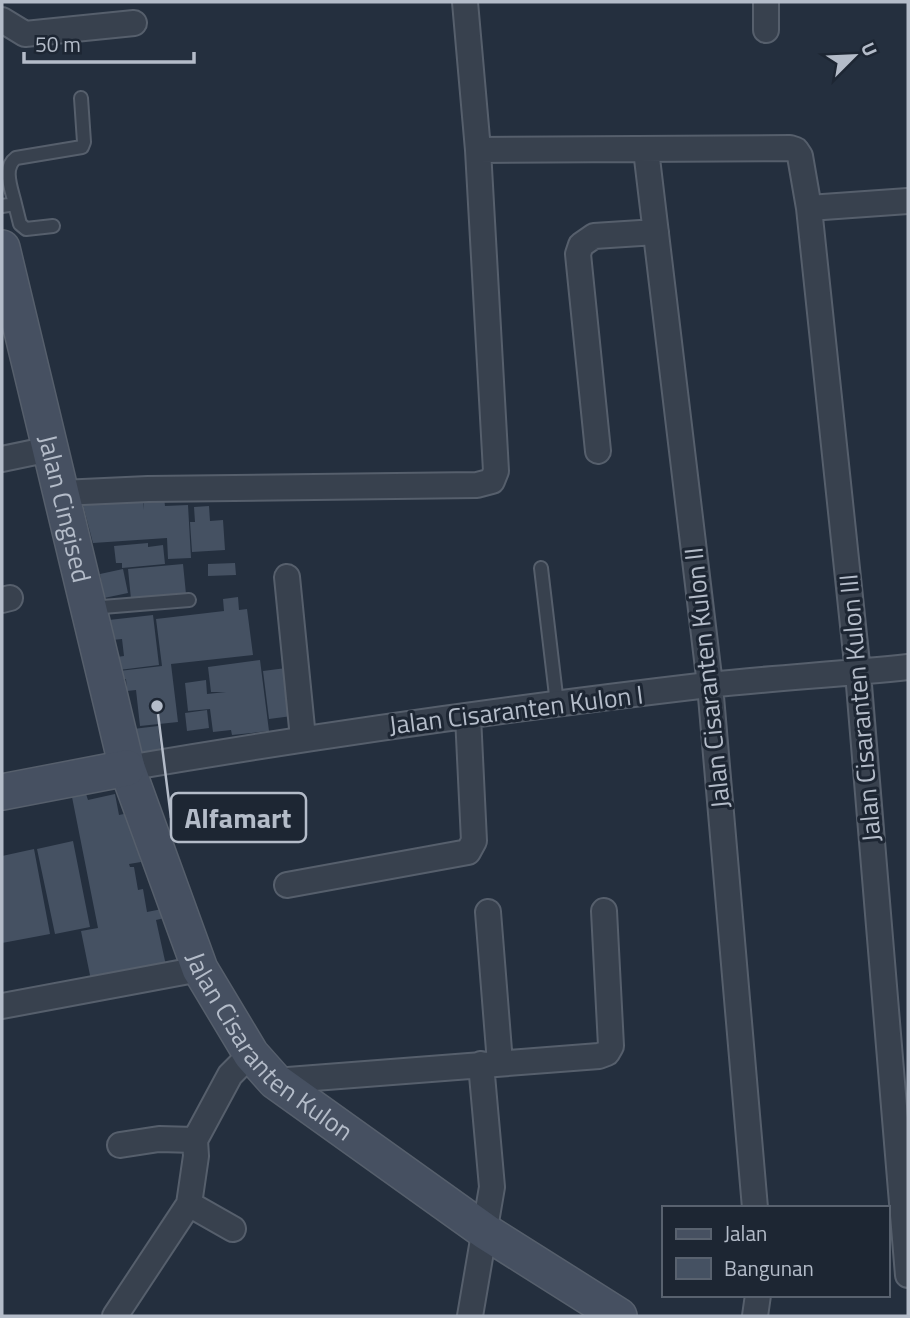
<svg xmlns="http://www.w3.org/2000/svg" width="910" height="1318" viewBox="0 0 910 1318" font-family="'Titillium Web',sans-serif">
<rect width="100%" height="100%" fill="#242f3e"/>
<path fill="#455162" d="M143 497 144 510V498L164 497 165 506 188 505 191 558 168 559 167 538 93 543 82 501Z
M209 506 210 521 223 520 225 550 192 552 190 522H195L194 507Z
M148 543V547L163 545 165 564 122 568V563H116L114 546Z
M235 563 236 575 208 576V564Z
M183 564 186 594 131 599 128 569Z
M123 569 128 593 104 598 100 574Z
M238 597 239 610 247 609 253 655 171 664 178 722 140 726 136 690 127 691 126 679H121L119 671 162 666 156 619 224 611 223 599Z
M153 615 159 665 119 670 117 657 124 656 122 639 111 640 109 620Z
M260 660 269 731 232 735 231 730 213 732 210 709 188 711 185 683 206 680 207 694 226 692H211L208 667Z
M286 668 292 716 269 719 263 671Z
M207 710 209 728 187 731 185 713Z
M158 726 161 751 136 753 133 729Z
M86 794 88 800 115 794 119 815 129 813 141 862 129 864 130 867H134L138 890 143 889 147 912 167 908 169 917 156 920 167 970 92 985 81 931 98 928 72 797Z
M73 841 90 927 55 934 37 849Z
M34 849 50 934 2 943V856Z"/>
<g fill="none" stroke-linecap="round" stroke-linejoin="round">
<g stroke="#565f6c" stroke-width="16">
<path id="service" d="M15 204 20 224 26 229 53 226
M2 206 15 204C12 190 2 168 16 158L82 147 84 142 81 98
M541 568 557 704
M90 608 189 600"/>
</g>
<g stroke="#565f6c" stroke-width="28">
<path id="minor" d="M2 20 25 34 134 23
M766 30V2
M478 150 790 148 796 150 800 156 809 208 858 673 908 1275
M646 150 710 685 755 1208
M809 208 908 201
M598 451 578 254 581 245 594 236 656 232
M2 459 50 449
M61 493 148 489 477 485 492 481 496 471 478 150 465 2
M287 577 303 738
M2 600 10 598
M127 768C320 735 513 708 708 685 775 678 842 674 908 667
M287 885 468 852 474 841 468 716
M488 912 500 1063
M2 1006 200 969
M275 1081 599 1056 607 1053 611 1046 604 911
M120 1145 159 1139 195 1140
M233 1229 189 1204 196 1156 195 1140 230 1075 251 1054
M115 1316 189 1204
M470 1316 492 1187 481 1064
M755 1316 758 1295"/>
</g>
<g stroke="#565f6c" stroke-width="38">
<g id="secondary">
<path id="s1" d="M2 248 127 768 200 969 251 1054 275 1081 486 1232 619 1316"/>
<path d="M2 792 127 768"/>
</g>
</g>
<use href="#service" stroke="#38414e" stroke-width="12"/>
<use href="#minor" stroke="#38414e" stroke-width="24"/>
<use href="#secondary" stroke="#465061" stroke-width="35"/>
</g>
<g text-anchor="middle" stroke-width="6" stroke-linejoin="round" paint-order="stroke">
<g font-size="26" fill="#b4bcc9" stroke="#1d2633">
<text dy="9" stroke="none"><textPath href="#s1" startOffset="268">Jalan Cingised</textPath></text>
<text transform="translate(707 678) rotate(-96)" y="9">Jalan Cisaranten Kulon II</text>
<text transform="translate(860 708) rotate(-95)" y="9">Jalan Cisaranten Kulon III</text>
<text transform="translate(516 710) rotate(-7)" y="9">Jalan Cisaranten Kulon I</text>
<text dy="9" stroke="none"><textPath href="#s1" startOffset="854">Jalan Cisaranten Kulon</textPath></text>
</g>
</g>
<path fill="none" stroke="#b4bcc9" stroke-width="2.5" d="M157 706L171 818"/>
<circle fill="#b4bcc9" stroke="#1d2633" stroke-width="2.5" cx="157" cy="706" r="7"/>
<rect fill="#1d2633" stroke="#b4bcc9" stroke-width="2.5" x="171" y="793" width="135" height="49" rx="7"/>
<g font-size="28" text-anchor="middle" font-weight="bold" fill="#b4bcc9">
<text x="238" y="828">Alfamart</text>
</g>
<rect width="910" height="1318" fill="none" stroke="#b4bcc9" stroke-width="7"/>
<rect x="662" y="1206" width="228" height="91" fill="#1d2633" stroke="#59626f" stroke-width="2"/>
<rect x="676" y="1229" width="35" height="10" fill="#465061" stroke="#59626f" stroke-width="2"/>
<text x="724" y="1241" font-size="21" fill="#b4bcc9">Jalan</text>
<rect x="676" y="1258" width="35" height="21" fill="#455162" stroke="#59626f" stroke-width="2"/>
<text x="724" y="1276" font-size="21" fill="#b4bcc9">Bangunan</text>
<g transform="translate(854 56) rotate(66)" stroke="#1d2633" stroke-width="5" paint-order="stroke">
<path d="M0-5L12 26L0 18L-12 26Z" fill="#b4bcc9"/>
<text y="-10" font-size="19" font-weight="bold" text-anchor="middle" fill="#b4bcc9">U</text>
</g>
<path d="M24 52v10h170v-10" fill="none" stroke="#b4bcc9" stroke-width="3.5"/>
<text x="35" y="52" font-size="21" fill="#b4bcc9" stroke="#1d2633" stroke-width="5" paint-order="stroke">50 m</text>
</svg>
